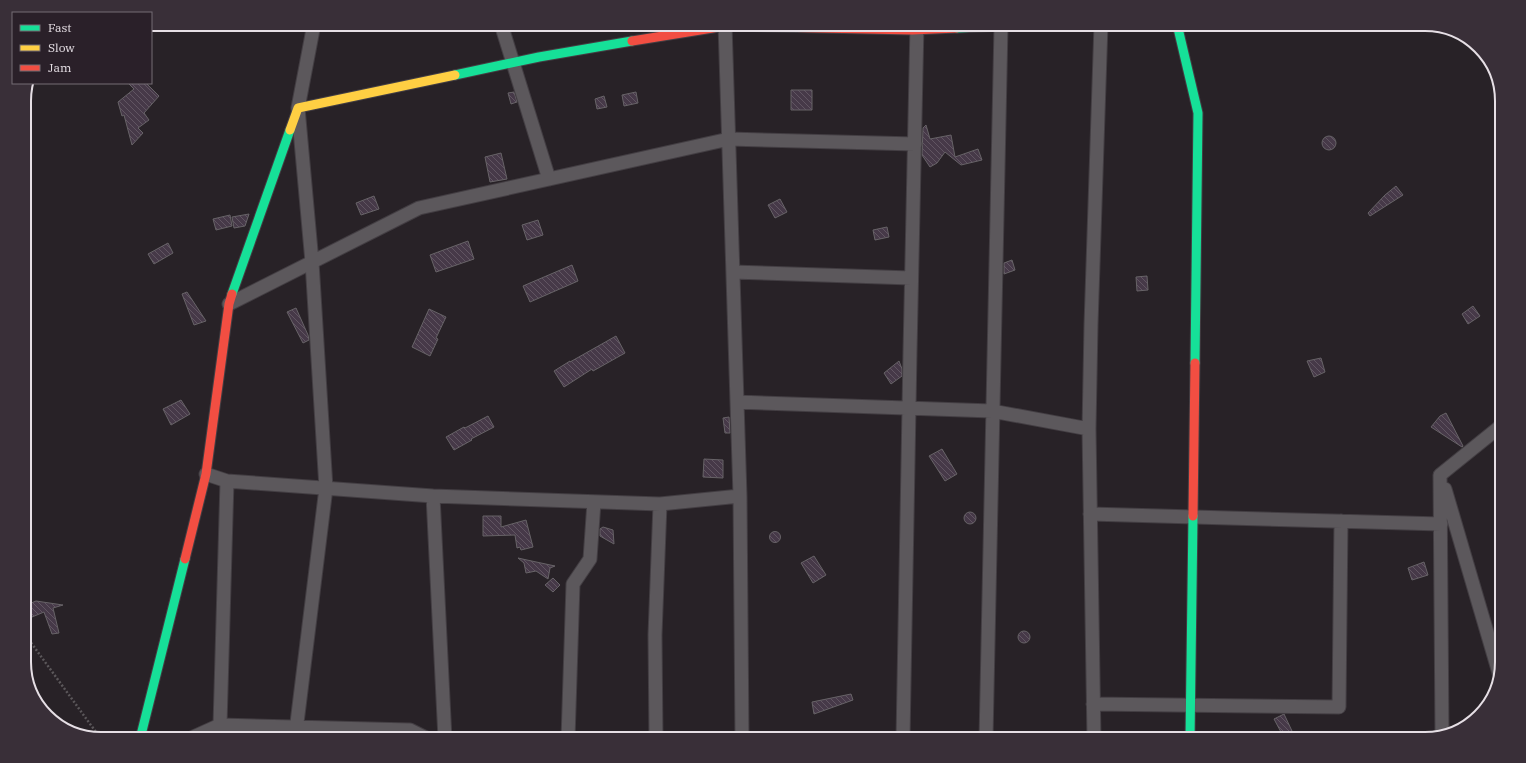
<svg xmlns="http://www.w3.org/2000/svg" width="1526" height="763" viewBox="0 0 1526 763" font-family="'IBM Plex Serif',serif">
<defs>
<pattern id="building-back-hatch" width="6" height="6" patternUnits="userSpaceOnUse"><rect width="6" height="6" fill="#463948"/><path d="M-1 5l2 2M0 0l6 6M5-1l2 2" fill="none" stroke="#615562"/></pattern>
</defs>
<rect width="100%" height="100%" fill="#282227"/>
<path fill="url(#building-back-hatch)" stroke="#676367" d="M128 83H146L159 96 144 113 149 120 138 128 143 133 132 145 124 115 122 116 118 102 134 89Z
M791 90H812V110H791Z
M514 92 517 102 511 104 508 93Z
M636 92 638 103 624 106 622 95Z
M604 96 607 107 597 109 595 99Z
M926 125 930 139 951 135 955 157 978 149 982 160 961 165 945 152 937 163 930 167 922 155 923 128Z
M1322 143a7 7 0 1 1 14 0a7 7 0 1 1-14 0Z
M501 153 507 179 490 182 485 157Z
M1396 186 1403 195 1370 216 1368 213 1385 195Z
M374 196 379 209 361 215 356 203Z
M780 199 787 212 775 218 768 205Z
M249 214 245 226 234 228 232 217Z
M230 215 232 226 216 230 213 219Z
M538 220 543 235 527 240 522 225Z
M887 227 889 237 875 240 873 230Z
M468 241 474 259 436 272 430 255Z
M168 243 173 253 154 264 148 254Z
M1012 260 1015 270 1004 274V263Z
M572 265 578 281 530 302 523 286Z
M1147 276 1148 290 1137 291 1136 277Z
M187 292 206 321 194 325 182 294Z
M1473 306 1480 316 1468 324 1462 314Z
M296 308 308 335 309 340 303 343 287 312Z
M429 309 446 317 436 338 438 339 430 356 412 347Z
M616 336 625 353 593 371 592 369 564 387 554 371 570 361V362Z
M1321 358 1325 372 1314 377 1307 361Z
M899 361 902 369V376L891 384 884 373Z
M181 400 190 414 171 425 163 409Z
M1446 413 1463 446 1462 447 1431 427 1440 416Z
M488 416 494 427 471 439 472 440 454 450 446 437 464 427 465 428Z
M729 417 730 433H725L723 418Z
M942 449 957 474 945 481 929 456Z
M704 459 723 460V478L703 477Z
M964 518a6 6 0 1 1 12 0a6 6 0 1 1-12 0Z
M483 516H501V527L526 520 533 547 521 550 520 547 517 548 515 535 483 536Z
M603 527 613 530 614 544 600 536V529Z
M769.5 537a5.5 5.5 0 1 1 11 0a5.5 5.5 0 1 1-11 0Z
M814 556 826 575 813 583 801 563Z
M518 558 527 560 555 566 550 568 548 579 536 571 526 573 524 563Z
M1424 562 1428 575 1412 580 1408 568Z
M553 578 560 585 553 592 545 585Z
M36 601 63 605 53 608 59 633 52 634 44 612 32 617 31 614 24 613V606Z
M1018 637a6 6 0 1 1 12 0a6 6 0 1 1-12 0Z
M851 694 853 700 814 714 812 702Z
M1284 714 1292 731 1286 734H1282L1274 719Z"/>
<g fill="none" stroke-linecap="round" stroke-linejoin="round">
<g stroke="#433e43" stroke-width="15">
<path id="street" d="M501 24 549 179
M725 24 740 496 742 739
M733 272 911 278
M229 304 419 208 729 139 915 144
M737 402 992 411 1089 429
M206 474 227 481 433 496 660 504 740 496
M1445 489 1499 673
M433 496 445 739
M1090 514 1441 524
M1093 704 1339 707 1341 521
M1442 734 1440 475 1502 425
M189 739 220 725 410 730 428 739
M221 739 220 725 227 481
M295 739 326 488 312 262 298 108 314 24
M568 739 573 584 590 559 594 502
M656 739 655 635 660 504
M903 739 910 352 917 24
M986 739 1001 26
M1094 739 1089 429 1091 325 1101 24"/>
</g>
<g stroke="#433e43" stroke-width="11">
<path id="fast" d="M1177 24 1198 113 1195 363
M957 28 1057 24
M455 75 539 57 632 41
M232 294 290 130
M140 739 185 559
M1190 739 1193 516"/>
</g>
<g stroke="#433e43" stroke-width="11">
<path id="slow" d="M290 130 298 108 455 75"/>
</g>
<g stroke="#433e43" stroke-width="11">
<path id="jam" d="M632 41 725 26 912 30 957 28
M1193 516 1195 363
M185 559 206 474 229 304 232 294"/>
</g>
<path stroke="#5b575a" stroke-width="2.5" stroke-dasharray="2 2" stroke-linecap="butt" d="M24 633 101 739"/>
<use href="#street" stroke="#5c585c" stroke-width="13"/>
<use href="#fast" stroke="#16e098" stroke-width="9"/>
<use href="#slow" stroke="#ffcf43" stroke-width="9"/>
<use href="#jam" stroke="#f24e42" stroke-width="9"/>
</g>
<path d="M0 0H1526V763H0ZM101 31H1425A70 70 0 0 1 1495 101V662A70 70 0 0 1 1425 732H101A70 70 0 0 1 31 662V101A70 70 0 0 1 101 31Z" fill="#392f38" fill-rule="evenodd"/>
<path fill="none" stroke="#e6dfe5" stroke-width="2" d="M101 31H1425A70 70 0 0 1 1495 101V662A70 70 0 0 1 1425 732H101A70 70 0 0 1 31 662V101A70 70 0 0 1 101 31Z"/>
<rect x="12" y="12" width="140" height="72" fill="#2a2029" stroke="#756c74"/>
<rect x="20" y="25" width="20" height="6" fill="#16e098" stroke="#756c74"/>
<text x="48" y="32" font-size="12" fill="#e6dfe5">Fast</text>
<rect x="20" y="45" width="20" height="6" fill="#ffcf43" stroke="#756c74"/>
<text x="48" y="52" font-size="12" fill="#e6dfe5">Slow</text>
<rect x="20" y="65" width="20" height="6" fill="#f24e42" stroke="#756c74"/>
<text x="48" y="72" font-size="12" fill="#e6dfe5">Jam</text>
</svg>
